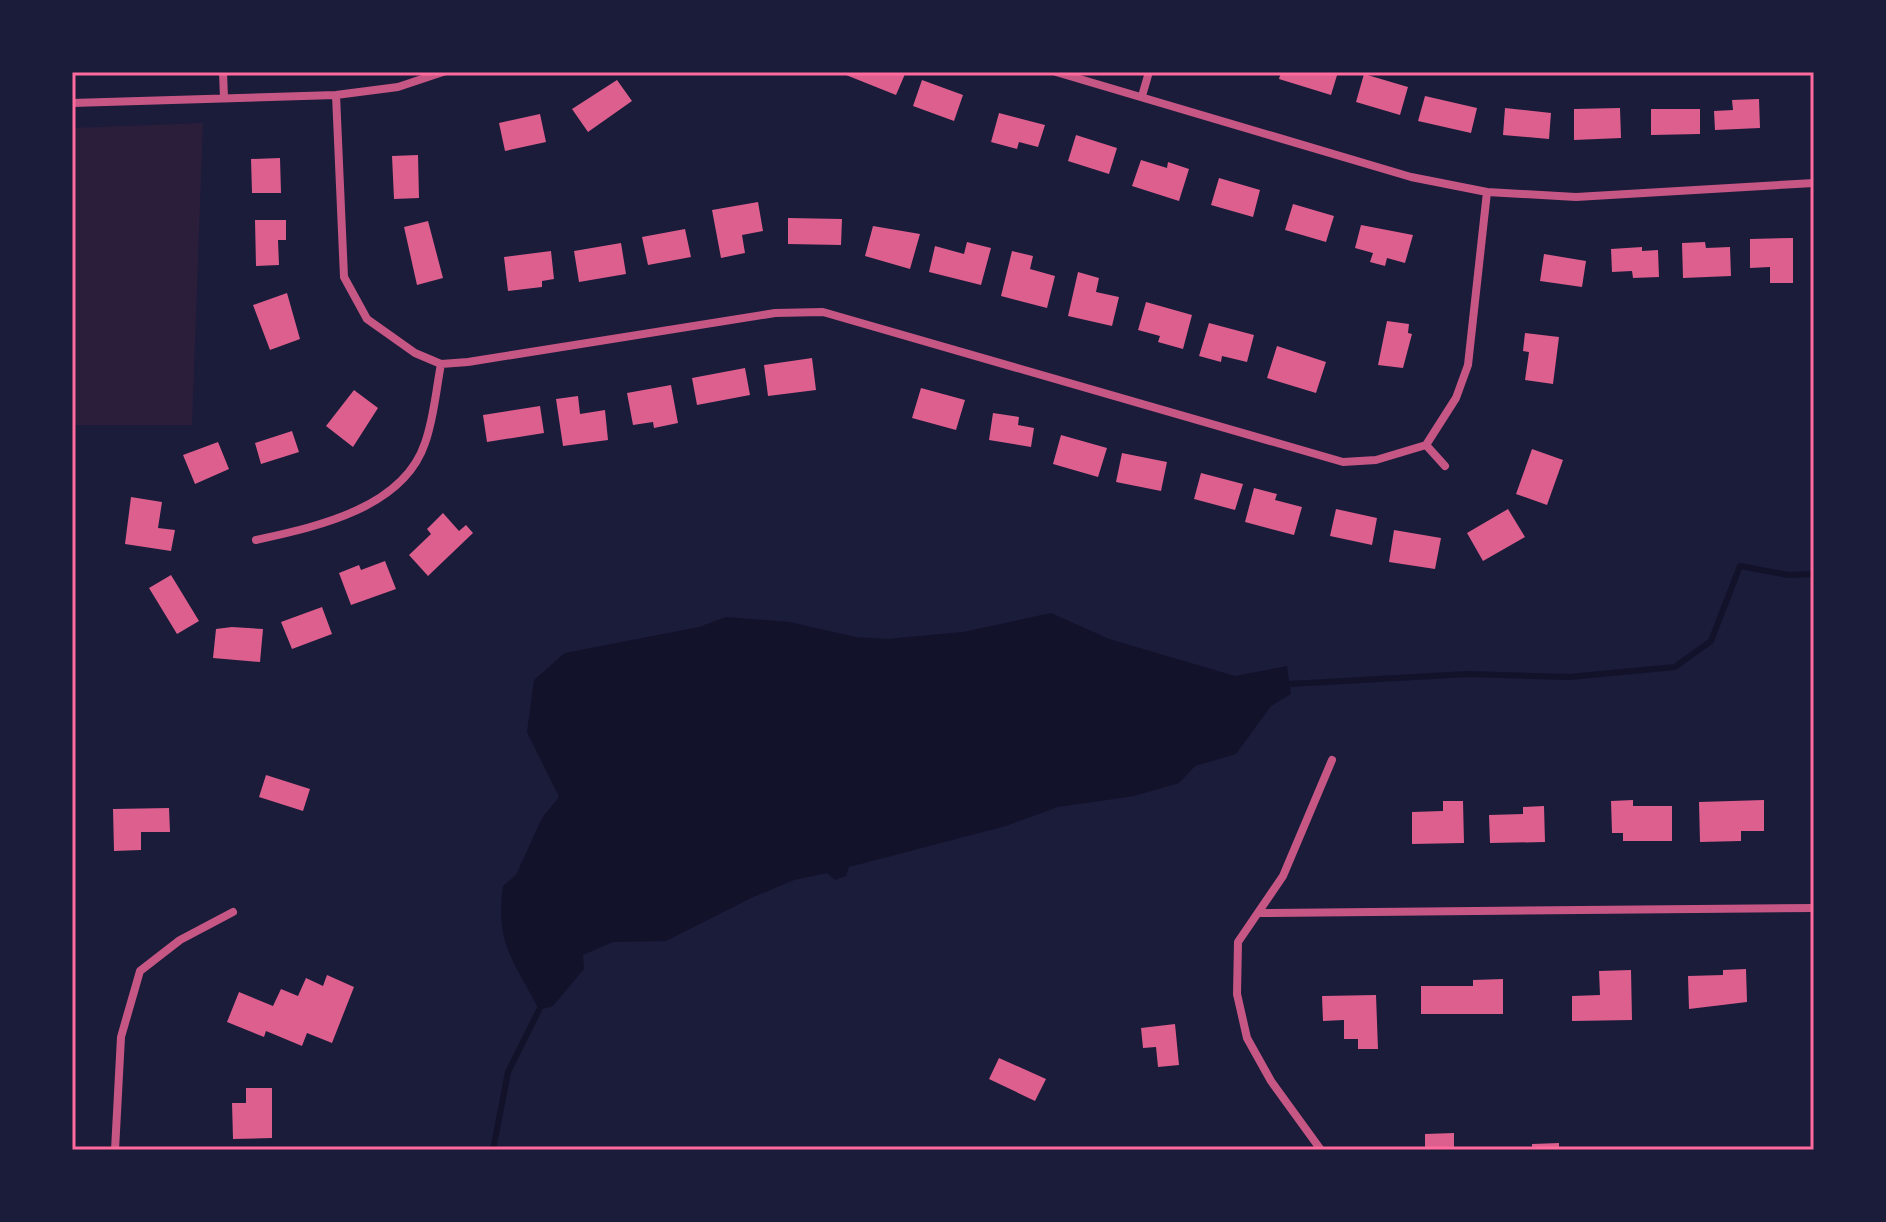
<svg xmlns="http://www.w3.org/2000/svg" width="1886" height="1222" viewBox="0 0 1886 1222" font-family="'Varela Round',sans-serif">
<rect width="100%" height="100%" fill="#1b1b3a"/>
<path fill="#2a1e3b" d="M203 123 192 425H72V128Z"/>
<path fill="#12122b" d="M1051 613 1109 639 1235 676 1287 666 1291 694 1271 706 1236 754 1195 766 1179 783 1134 796 1058 807 1006 826 849 867 846 876 835 880 827 873 794 880 751 898 666 941 613 942 583 955 584 969 553 1006 539 1010C514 960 495 945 503 886L516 875 542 818 559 797 527 732 534 680 565 653 699 627 726 617 790 622 855 637 887 639 963 632Z"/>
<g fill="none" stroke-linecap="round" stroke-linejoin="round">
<path stroke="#12122b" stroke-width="6" d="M1290 684 1468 674 1569 677 1675 667 1711 641 1740 566 1788 575 1814 574
M493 1150 508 1072 539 1010"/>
</g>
<path fill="#dd5f8e" d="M847 72H900L905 74 896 95 846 75Z
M1281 72H1338L1331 95 1279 79Z
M1364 74 1408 87 1400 115 1356 102Z
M617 80 632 101 588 132 572 109Z
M922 80 963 95 954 121 913 106Z
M1425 96 1477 108 1471 133 1418 121Z
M1759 99 1760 128 1715 130 1714 111 1733 110 1732 100Z
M1505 108 1551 113 1549 139 1503 135Z
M1620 108 1621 138 1574 140V109Z
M1651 109H1700V134L1651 135Z
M999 113 1045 125 1038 147 1019 142 1017 149 991 142Z
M540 114 546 142 505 151 499 123Z
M1076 135 1117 148 1109 174 1068 161Z
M418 155 419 198 394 199 392 156Z
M280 158 281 193H252L251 159Z
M1141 160 1167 168 1168 162 1189 169 1179 201 1132 186Z
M1219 178 1260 190 1253 217 1211 205Z
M758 202 763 231 742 235 745 253 721 258 712 210Z
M1293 204 1334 216 1326 242 1285 230Z
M788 218 842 219 841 245 788 244Z
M255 220H286V240H278L279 265 256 266Z
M428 221 443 278 417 285 404 227Z
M1361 225 1413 235 1405 263 1387 258 1385 266 1370 262 1373 253 1355 248Z
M873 226 920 234 910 269 865 256Z
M685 229 691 257 648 265 642 237Z
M1793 238V283H1770V267L1750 268V239Z
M967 242 991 248 981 285 929 272 935 246 964 254Z
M1705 242 1706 248 1730 247 1731 276 1683 278 1682 243Z
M621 243 626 274 579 282 574 251Z
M1642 247V251L1658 250 1659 277 1633 278 1632 271 1612 272 1611 249Z
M551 251 554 279 542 281V287L508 291 504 257Z
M1012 251 1033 256 1030 269 1055 276 1047 308 1001 296Z
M1544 254 1586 261 1582 287 1540 281Z
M1078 272 1099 278 1096 292 1119 297 1112 326 1068 316Z
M287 293 300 339 270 350 253 305Z
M1146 302 1192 315 1183 349 1158 342 1160 336 1138 330Z
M1387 321 1409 324 1408 333 1412 334 1403 368 1378 365Z
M1209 323 1254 335 1247 362 1222 356 1221 362 1199 356Z
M1525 333 1559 337 1553 384 1525 380 1529 352 1523 351Z
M1277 346 1326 362 1316 393 1267 378Z
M812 358 816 390 768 396 764 365Z
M745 368 750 395 697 405 692 378Z
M671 385 678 423 654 428 653 422 633 425 627 393Z
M921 388 965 400 956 430 912 418Z
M354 390 378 408 353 447 326 426Z
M578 396 580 414 605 410 608 440 563 446 556 399Z
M540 406 544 433 487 442 483 415Z
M993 413 1019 417 1018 425 1034 428 1031 447 989 440Z
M292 431 299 452 261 464 255 443Z
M1061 435 1107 448 1098 477 1053 464Z
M218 442 229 469 195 484 183 455Z
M1532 449 1563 460 1547 505 1516 494Z
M1122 453 1167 462 1161 491 1116 482Z
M1201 473 1243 484 1235 510 1194 499Z
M1254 488 1277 494 1275 500 1302 507 1294 535 1245 522Z
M131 497 162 502 158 528 175 530 171 551 125 544Z
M1336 509 1377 518 1372 545 1330 536Z
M1508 509 1525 537 1483 561 1467 533Z
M443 513 459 531 466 525 473 533 428 576 409 555 431 534 427 529Z
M1394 530 1441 538 1435 569 1389 562Z
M385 561 396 589 351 605 339 573 359 565 361 570Z
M171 575 199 621 177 634 149 588Z
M322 607 332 634 292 649 281 622Z
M232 627 263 629 260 662 213 658 216 629Z
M266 775 310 789 303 811 259 797Z
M1633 800V806H1672V841H1623V833H1612L1611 801Z
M1764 800V831H1741V841L1700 842 1699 802Z
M1443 801H1463L1464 843 1412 844V812L1443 811Z
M1544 806 1545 842 1490 843 1489 815 1523 814V807Z
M169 808 170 832H141V850L114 851 113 809Z
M1746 969 1747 1002 1689 1009 1688 976 1723 975V970Z
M1631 970 1632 1020 1572 1021V996L1600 995 1599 971Z
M327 975 354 987 332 1043 307 1033 302 1046 266 1031 264 1037 227 1022 239 992 273 1006 281 989 298 996 306 978 323 986Z
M1503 979V1014H1421V986H1473V980Z
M1376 995 1378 1049H1358V1039H1344V1020L1323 1021 1322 996Z
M1175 1024 1179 1065 1158 1067 1156 1047 1143 1048 1141 1028Z
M999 1058 1046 1079 1035 1101 989 1079Z
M246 1088H272V1138L233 1139 232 1103H246Z
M1454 1133V1150H1425V1134Z
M1559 1143V1150H1532V1144Z"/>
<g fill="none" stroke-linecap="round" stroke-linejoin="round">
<path stroke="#c65784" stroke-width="8" d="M223 72 224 98
M1056 72 1411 177 1487 192 1576 197 1814 183
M336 95 344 277 367 319 415 353 441 364 468 362 775 313 823 312 1343 462 1376 460 1426 445 1456 398 1468 365 1487 192
M1142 96 1149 72
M72 103 336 95 398 87 443 72
M1426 445 1445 466
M256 540C315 527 403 509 425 443 434 418 436 390 441 364
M1259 913 1814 908
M115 1150 121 1037 140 971 180 940 233 912
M1321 1150 1271 1081 1247 1038 1237 994 1238 942 1283 876 1332 760"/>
</g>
<rect width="1886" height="1222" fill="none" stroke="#1b1b3a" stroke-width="148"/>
<rect x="74" y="74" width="1738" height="1074" fill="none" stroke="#ff6b9d" stroke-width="3"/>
</svg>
